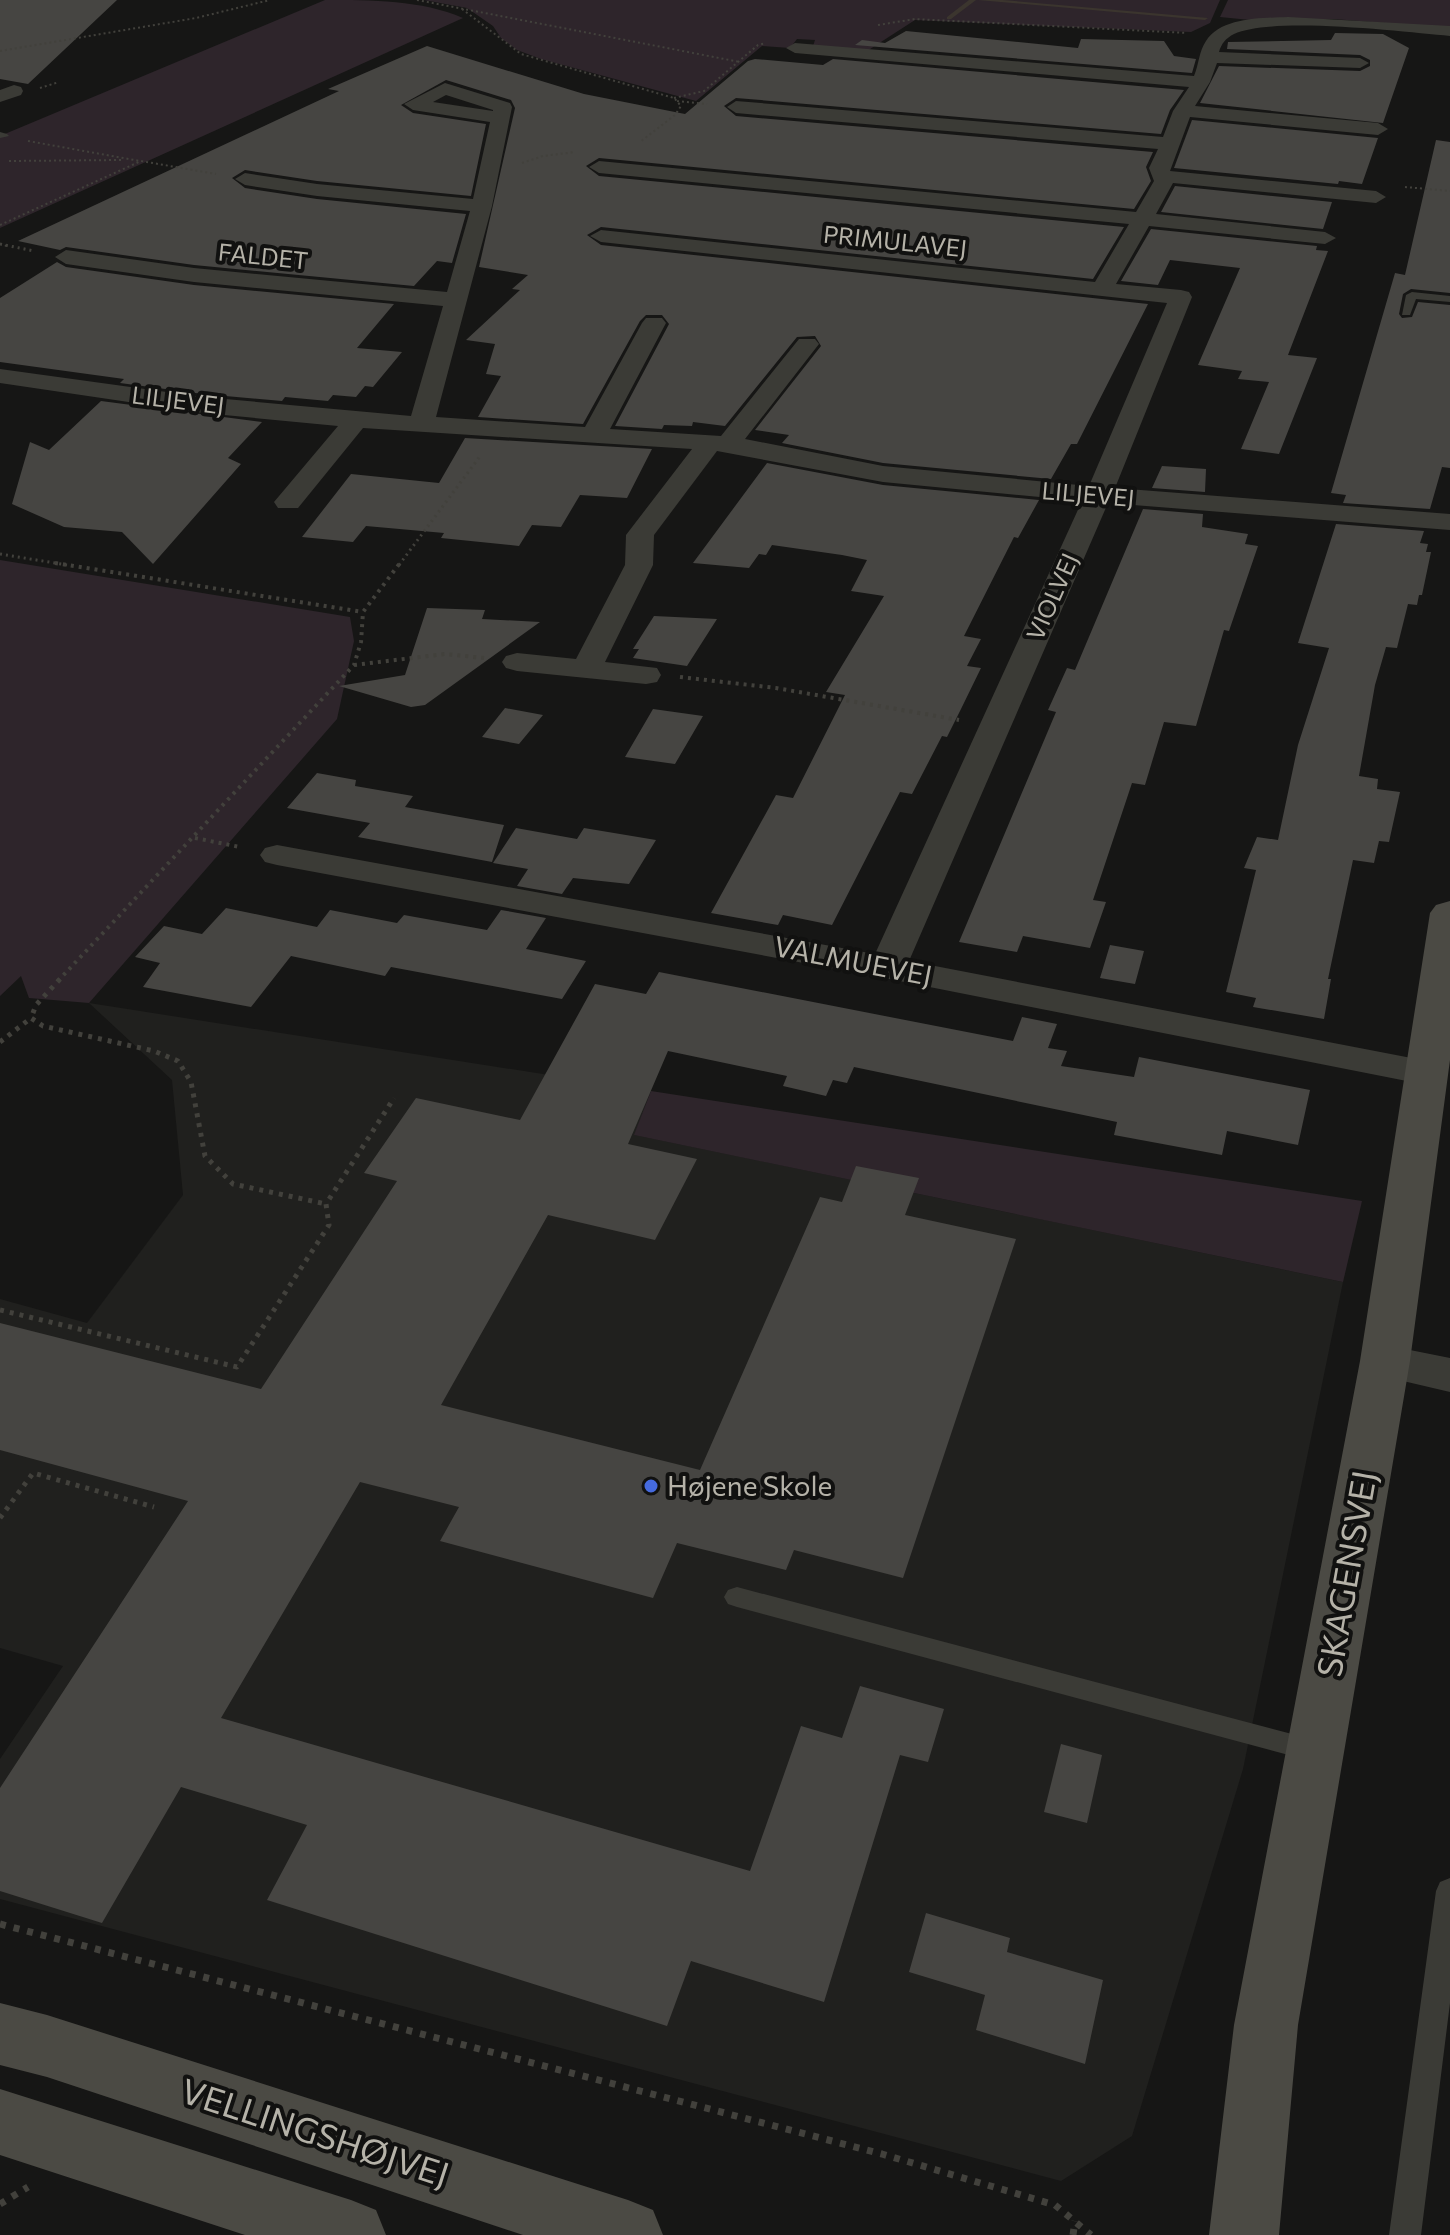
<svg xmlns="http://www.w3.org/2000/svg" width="1450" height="2235" viewBox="0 0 1450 2235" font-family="Commissioner,sans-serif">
<rect width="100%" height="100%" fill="#161615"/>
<path fill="#20201e" d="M89 1003 651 1091 635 1135 1343 1282 1243 1769 1132 2136 1061 2181 0 1899V1759L63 1666 0 1648V1299L87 1323 183 1195 172 1080Z"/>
<path fill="#2e252b" d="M325 0C371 0 422 0 463 18L0 228V136Z
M424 0H1220L1210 23 1191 32 915 20 867 51 813 46 815 40 797 39 790 48 762 46 696 101 541 59 517 50 501 38 493 26 467 8Z
M1228 0H1450V28L1333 19 1260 21 1220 17Z
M0 560 350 617 354 641 337 719 89 1003 29 998 21 976 0 996Z
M651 1091 1362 1201 1343 1282 634 1135Z"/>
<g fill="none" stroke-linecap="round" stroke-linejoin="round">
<path fill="#3b352e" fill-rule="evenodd" d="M969 0H976L951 19H947V17Z
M978 0H1003L1208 18 1205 20Z"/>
</g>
<path fill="#464542" d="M0 0H117L28 84 0 79Z
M906 31 1078 48 1081 39 1164 41 1174 56 1196 59 1192 73 855 45 862 40 885 43Z
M1335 33 1383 34 1409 48 1383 123 1200 103 1219 66 1360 71 1370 66V60L1360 55 1227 49 1228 42 1331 40Z
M427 46 584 94 685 114 748 61 755 59 823 65 833 59 1184 90 1170 110 1161 134 736 98 724 106 736 116 1153 152 1146 167 1151 181 1134 209 599 158 586 166 599 176 1124 227 1093 279 601 227 587 235 601 245 1148 304 1077 444H1071L1051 479 883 463 782 443 789 435 755 430 821 346 815 336 797 337 725 426 693 422 692 426 664 425 662 429 615 426 669 324 662 315H646L640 321 583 424 478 417 501 376 486 374 495 344 466 340 520 290 512 289 528 275 479 267 515 108 511 100 446 80 401 105 413 113 486 124 471 196 317 181 245 170 232 178 245 188 317 199 466 214 452 263 437 261 414 286 194 265 66 247 60 250 18 241 339 91 328 89Z
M1192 120 1378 138 1362 184 1339 181 1338 184 1174 168Z
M1436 140 1450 142V293L1411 289 1403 294 1399 314 1402 318 1412 317 1418 302 1450 305V468L1442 467 1430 509 1343 503 1346 495 1331 493 1395 273 1405 275Z
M1175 186 1332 202 1323 229 1161 212Z
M1151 229 1317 246 1316 250 1328 251 1288 355 1317 358 1279 454 1241 449 1269 382 1238 379 1242 371 1198 365 1240 268 1170 260 1158 285 1121 281Z
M57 262 66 267 194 285 394 304 357 348 402 352 373 387 365 386 356 397 333 395 328 401 285 397 282 401 203 394 120 383 124 379 0 362V298Z
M101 401 262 422 228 458 241 464 153 564 122 532 64 527 12 504 30 442 49 450Z
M465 438 652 449 627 498 580 495 561 527 532 525 519 546 441 538 444 533 366 526 353 542 302 537 351 474 439 483Z
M767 463 883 485 1039 500 1018 538 1014 537 964 636 981 639 967 666 981 668 961 709 947 737 942 736 912 794 900 792 832 925 783 915 778 925 711 913 776 795 793 798 845 695 826 692 884 596 851 591 867 560 842 555 772 545 766 555 759 554 749 568 693 563Z
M1162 466 1206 469 1205 492 1152 488Z
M1143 509 1203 514 1202 527 1248 534 1245 544 1258 546 1229 631 1224 630 1196 726 1164 722 1145 785 1132 783 1093 900 1106 902 1090 948 1023 936 1017 952 959 942 1056 712 1048 710 1067 668 1075 670Z
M1336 524 1424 531 1420 543 1428 544 1426 552H1431L1422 595H1419L1417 605 1408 604 1397 648 1386 647 1375 685 1359 776 1378 779 1377 789 1400 792 1389 842 1379 841 1374 863 1353 860 1328 979H1331L1324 1019 1253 1007 1256 998 1226 992 1256 870 1244 868 1257 837 1278 840 1298 745 1329 648 1298 643Z
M427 608 485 610 482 619 540 622 425 705 411 707 339 686 405 675Z
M654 616 717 619 687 666 633 658 639 649H633Z
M505 708 543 715 519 744 482 737Z
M653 709 703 716 675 764 625 757Z
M317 773 356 780 355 786 413 796 405 807 504 825 492 862 358 837 370 823 287 808Z
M516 828 577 839 584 828 656 840 629 884 573 878 562 894 517 886 528 869 493 863Z
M226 908 317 927 330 910 397 923 404 915 487 930 501 910 546 918 526 949 586 961 562 999 391 967 385 976 291 956 251 1007 143 987 160 963 135 957 164 926 202 934Z
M1110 945 1144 951 1135 984 1100 978Z
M659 972 1013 1041 1022 1017 1057 1024 1048 1048 1067 1051 1061 1066 1134 1077 1139 1057 1310 1090 1298 1145 1227 1131 1222 1155 1114 1135 1117 1122 854 1067 847 1083 833 1080 826 1096 783 1086 787 1076 668 1051 628 1144 697 1159 655 1240 548 1215 441 1405 700 1470 820 1197 842 1202 856 1166 919 1178 905 1215 1016 1239 903 1578 794 1550 786 1570 677 1543 653 1598 440 1541 459 1507 360 1482 221 1718 750 1871 801 1726 842 1738 860 1686 944 1709 928 1762 900 1755 824 2002 691 1961 667 2026 267 1900 307 1825 181 1787 102 1923 0 1891V1788L188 1501 0 1450V1323L261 1389 397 1181 364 1173 416 1098 520 1120 595 984 646 994Z
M1061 1744 1102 1755 1087 1823 1044 1812Z
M926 1913 1010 1938 1007 1952 1103 1980 1085 2064 976 2030 985 1995 909 1972Z"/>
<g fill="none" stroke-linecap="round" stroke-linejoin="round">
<path stroke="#42413c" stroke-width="2" stroke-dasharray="2 3" stroke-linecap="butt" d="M417 0 740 62
M462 9 521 54 674 98 681 106 675 115 640 142
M878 25 915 19 1187 33
M0 51 196 18 270 0
M40 88 59 82
M674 98 704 91 758 45 766 43
M677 101 707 104
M28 141 140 161
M9 161 123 160
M522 163 543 156 575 152
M1405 187 1450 191
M0 225 141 161 216 174
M0 244 7 246"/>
<path stroke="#42413c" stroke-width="3" stroke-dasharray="2 4" stroke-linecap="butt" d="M0 244 34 251
M0 554 67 565
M399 565 481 455"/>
<path stroke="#42413c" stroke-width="4" stroke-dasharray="3 5" stroke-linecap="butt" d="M55 563 363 612
M354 665 445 654 484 658
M680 677 776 688 959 720
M195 838 240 847
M58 981 354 665 361 642 363 612 400 563"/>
<path stroke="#42413c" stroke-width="5" stroke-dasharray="4 6" stroke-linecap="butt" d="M60 979 36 1005 31 1018 43 1026 154 1051 178 1061 191 1082 205 1156 233 1184 326 1204
M0 1042 31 1018
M0 1310 237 1367 329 1225 326 1204 394 1098
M0 1518 33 1473 154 1507"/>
<path stroke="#42413c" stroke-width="7" stroke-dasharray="6 8" stroke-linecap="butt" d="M0 1924 882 2154 1055 2205 1091 2235
M0 2204 28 2187
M1073 2235 1075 2221"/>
<path fill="#3b3b36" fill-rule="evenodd" d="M0 132 7 134 9 136 0 138Z
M1412 292 1450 296V302L1416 299 1410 315H1402L1406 295Z
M737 1587 1311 1739 1320 1742 1324 1750 1320 1758 1311 1761 737 1607 728 1604 724 1597 728 1590Z
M1450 1878V2003L1421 2235H1389L1436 1891 1440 1882Z"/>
<path fill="#3b3b36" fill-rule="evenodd" d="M1288 17 1450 26V36C1403 32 1274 16 1234 34 1226 38 1221 44 1219 52L1360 58 1369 63 1360 68 1217 63 1210 82 1195 106 1378 123 1388 129 1378 135 1190 117 1170 171 1376 191 1386 197 1376 203 1173 183 1156 214 1325 232 1336 238 1325 244 1149 226 1116 284 1181 290 1189 292 1192 297 1115 488 1450 514V530L1108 503 909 961 1427 1061 1441 1064 1447 1073 1441 1082 1427 1085 879 977 277 865 265 862 260 855 265 848 277 845 875 954 1082 501 883 482 717 451 654 535 653 565 605 662 657 668 661 675 657 682 646 684 517 671 506 668 502 662 506 656 517 653 576 659 625 565 626 535 692 449 363 428 298 508H278L274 502 338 426 203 413 0 383V369L203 397 411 416 443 306 194 282 66 264 55 257 66 250 194 268 447 292 470 211 317 196 245 185 235 179 245 173 317 184 473 199 490 122 413 110 404 104 445 83 510 103 512 107 492 206 436 417 585 427 642 323 646 318H662L666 323 610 429 721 436 799 339H815L819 344 745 439 883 466 1089 486 1167 303 601 242 590 236 601 230 1095 282 1129 224 599 173 589 167 599 161 1136 212 1154 181 1149 168 1158 149 736 113 727 107 736 101 1163 137 1173 111 1189 87 795 53 786 48 795 43 1194 76C1199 64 1199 51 1206 41 1221 17 1263 18 1288 17ZM446 95 493 110V111L433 102Z
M14 85 21 87 23 91 21 95 0 102V90Z
M1385 1345 1450 1358V1392L1369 1373 1362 1361 1369 1349Z"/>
<path fill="#4b4a44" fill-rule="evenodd" d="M1450 901V1060L1410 1361 1298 2025 1279 2235H1209L1234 2025 1360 1361 1430 913 1436 905Z
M0 2003 47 2015 628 2200 653 2210 663 2235H523L47 2077 0 2065Z
M0 2089 351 2200 376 2210 386 2235H245L0 2155Z"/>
</g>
<circle fill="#456ade" stroke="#111110" stroke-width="3" cx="651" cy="1486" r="8"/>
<g text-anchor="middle" stroke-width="8" stroke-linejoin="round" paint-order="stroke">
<g font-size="24" fill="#b5b2a8" stroke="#111110">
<text transform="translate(895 242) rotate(6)" y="8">PRIMULAVEJ</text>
<text transform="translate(263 257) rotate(6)" y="8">FALDET</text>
<text transform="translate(178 401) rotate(7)" y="8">LILJEVEJ</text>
<text transform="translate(1088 495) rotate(5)" y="8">LILJEVEJ</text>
<text transform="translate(1053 597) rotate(-66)" y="8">VIOLVEJ</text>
</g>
<g font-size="28" fill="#b5b2a8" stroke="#111110">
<text transform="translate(853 961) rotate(11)" y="10">VALMUEVEJ</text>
</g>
<g font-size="28" fill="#b5b2a8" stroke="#111110" text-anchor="start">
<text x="667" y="1496">Højene Skole</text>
</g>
<g font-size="34" fill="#b5b2a8" stroke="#111110">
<text transform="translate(1347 1574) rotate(-80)" y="12">SKAGENSVEJ</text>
<text transform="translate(315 2133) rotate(18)" y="12">VELLINGSHØJVEJ</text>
</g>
</g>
</svg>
